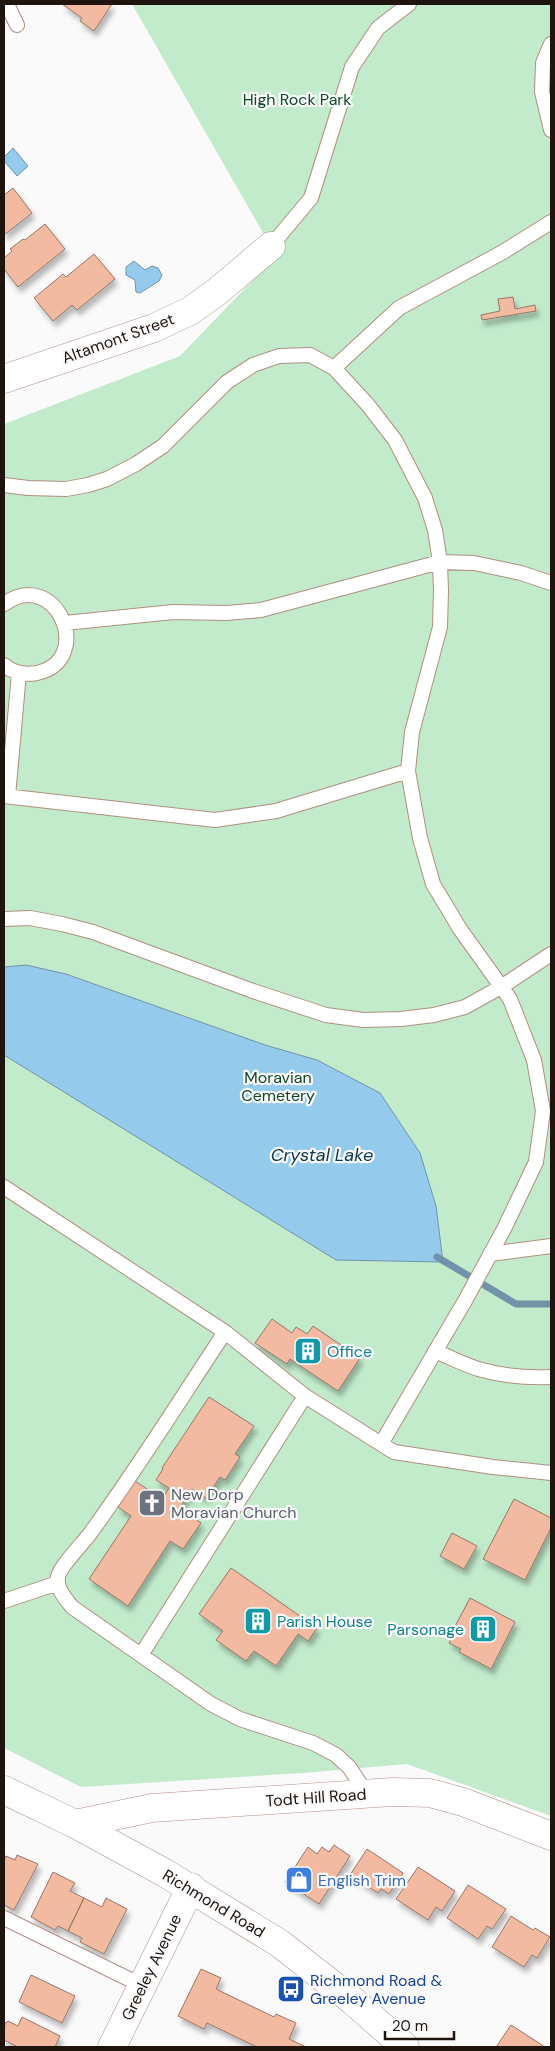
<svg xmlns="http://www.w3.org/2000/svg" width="555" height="2051" viewBox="0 0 555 2051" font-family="'DM Sans',sans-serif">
<defs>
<filter id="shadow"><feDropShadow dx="3" dy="5.5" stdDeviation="2.5" flood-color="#0004"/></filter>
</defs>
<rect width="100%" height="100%" fill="#fafafa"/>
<path fill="#c2ebcc" d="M132 4H551V1816L407 1764 303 1773 81 1787 4 1748V424L180 356 259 274 274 252Z"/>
<path fill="#94caeb" stroke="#7193a9" d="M13 148 28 166 17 176 4 161V157Z
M134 261 145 270 152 266 158 268 162 275 159 281 140 293 136 292 135 280 126 275V267Z
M26 965 66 974 265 1045 317 1060 380 1093 420 1153 436 1206 443 1262 336 1260 4 1055V967Z"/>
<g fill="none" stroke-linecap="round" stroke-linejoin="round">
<path stroke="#7193a9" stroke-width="7" d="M437 1257 516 1304H551"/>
</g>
<path fill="#f2baa1" stroke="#977768" filter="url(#shadow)" d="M62 4H112L94 31 80 21 82 18Z
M13 188 32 213 4 235V195Z
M45 224 65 249 18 287 4 269V258L12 251 10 249 23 239 25 240Z
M94 254 115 279 77 310 72 305 53 321 34 298 63 274 66 277Z
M513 297 515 309 535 305 536 311 482 320 481 315 500 311 498 299Z
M272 1319 292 1333 296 1327 307 1334 313 1326 360 1358 338 1391 290 1359 287 1364 255 1343Z
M209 1397 254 1426 235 1454 240 1457 225 1480 220 1477 206 1498 192 1489 179 1509 201 1523 183 1549 170 1541 128 1606 89 1579 131 1516 118 1507 135 1481 162 1499 169 1488 156 1480 163 1469 162 1468Z
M514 1499 551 1518V1528L525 1580 483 1559Z
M452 1533 477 1546 464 1569 440 1556Z
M231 1568 317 1628 308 1641 298 1634 276 1666 254 1651 246 1661 216 1640 223 1631 199 1614Z
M470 1598 515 1622 491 1669 459 1652 461 1649 449 1643 452 1637 450 1636Z
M334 1845 350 1856 319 1904 285 1882 308 1847 317 1854 322 1847 329 1852Z
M367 1849 403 1873 389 1894 381 1889 378 1893 350 1875Z
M17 1855 38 1864 14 1910 4 1905V1860L6 1856 15 1860Z
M418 1867 455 1891 442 1911 436 1907 428 1920 396 1899Z
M53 1872 75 1883 70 1891 84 1898 68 1931 58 1926 55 1930 31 1917Z
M468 1885 506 1909 492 1929 487 1926 478 1939 447 1918Z
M84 1898 102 1907 106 1898 127 1909 104 1954 80 1942 82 1938 68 1931Z
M511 1916 533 1930 535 1928 550 1937 537 1958 532 1955 524 1967 492 1947Z
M201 1969 221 1978 216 1989 274 2017 276 2014 296 2023 289 2039 306 2047H257L207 2023 204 2029 178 2016Z
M31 1975 75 1996 62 2023 19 2002Z
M22 2017 60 2036 55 2047H18L4 2040 5 2022 6 2023 8 2021 18 2026Z
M511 2025 545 2047H496Z"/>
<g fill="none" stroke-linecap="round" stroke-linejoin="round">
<g stroke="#b08f80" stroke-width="16">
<path id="lane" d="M7 4 17 25
M551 44 543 63 542 92 551 130
M271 246 311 198 352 67 378 28 409 4
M334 368 399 308 503 252 551 222
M4 485 28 488 66 489 88 485 107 479 136 464 163 446 227 382 253 365 279 356 310 355 334 368 368 405 395 440 425 498 435 530 440 562 441 591 440 627 412 732 408 771 420 838 433 884 460 929 510 999 534 1060 543 1111 536 1162 504 1229 466 1299 381 1444
M4 604C56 566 96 660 37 673 25 675 13 673 4 665
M65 623 173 612 226 613 261 610 440 562 474 563 521 573 551 583
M4 796 215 820 276 811 408 771
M8 796 19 673
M4 919 30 918 62 924 93 932 253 991 326 1015 363 1020 401 1019 434 1015 465 1007 501 987 551 954
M4 1187 225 1332 305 1396 394 1452 493 1467 551 1473
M490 1254 551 1246
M225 1332C180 1400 137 1469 89 1535 82 1544 59 1568 58 1577 56 1589 66 1599 72 1607L211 1704 240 1719 313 1743 336 1755 349 1767 367 1794
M435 1351C450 1357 466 1366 482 1370 504 1376 528 1378 551 1377
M4 1601 58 1583
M141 1655 305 1396
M4 1918 143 1986"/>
</g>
<g stroke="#b08f80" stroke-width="29">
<path id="street" d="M4 379 154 328 190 311 218 291 271 246
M112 2047 191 1887"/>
</g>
<g stroke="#b08f80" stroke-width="29">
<path id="secondary" d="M4 1790 75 1824 165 1873 279 1943 352 2000 405 2047
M75 1824 152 1808 392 1792 430 1793 463 1802 551 1836"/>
</g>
<use href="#lane" stroke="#fff" stroke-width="14"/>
<use href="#street" stroke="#fff" stroke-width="28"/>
<use href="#secondary" stroke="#fff" stroke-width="28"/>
</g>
<defs>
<g id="building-square" transform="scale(1.4375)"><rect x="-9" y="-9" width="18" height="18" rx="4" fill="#0f9aa8" stroke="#fafafa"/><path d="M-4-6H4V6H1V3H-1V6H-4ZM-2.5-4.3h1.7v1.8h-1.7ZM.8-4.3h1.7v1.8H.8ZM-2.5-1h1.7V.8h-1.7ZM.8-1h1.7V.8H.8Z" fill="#fff"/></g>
<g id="church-square" transform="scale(1.4375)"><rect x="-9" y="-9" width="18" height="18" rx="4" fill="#6b7280" stroke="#fafafa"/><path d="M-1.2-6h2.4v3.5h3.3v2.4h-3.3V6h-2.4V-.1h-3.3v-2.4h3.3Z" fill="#fff"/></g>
<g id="shop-square" transform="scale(1.4375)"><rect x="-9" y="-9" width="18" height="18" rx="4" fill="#3f7fe0" stroke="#fafafa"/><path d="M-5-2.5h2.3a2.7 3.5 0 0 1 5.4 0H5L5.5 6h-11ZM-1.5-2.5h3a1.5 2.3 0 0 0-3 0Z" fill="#fff"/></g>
<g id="bus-square" transform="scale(1.4375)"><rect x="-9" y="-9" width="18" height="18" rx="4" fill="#1a4fb4" stroke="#fafafa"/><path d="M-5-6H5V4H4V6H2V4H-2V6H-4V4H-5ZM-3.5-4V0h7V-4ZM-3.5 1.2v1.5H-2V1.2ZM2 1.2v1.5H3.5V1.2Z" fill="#fff"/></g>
</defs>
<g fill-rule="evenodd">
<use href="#building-square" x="308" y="1351"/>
<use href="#church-square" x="152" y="1503"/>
<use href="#building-square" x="258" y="1621"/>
<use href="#building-square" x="483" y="1629"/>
<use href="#shop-square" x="299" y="1880"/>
<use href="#bus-square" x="291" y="1989"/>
</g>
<g text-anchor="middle" stroke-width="4.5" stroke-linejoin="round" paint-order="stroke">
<g font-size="16" fill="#0f4826" stroke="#fafafa">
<text x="297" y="105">High Rock Park</text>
<text x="278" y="1083">Moravian<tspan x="278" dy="18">Cemetery</tspan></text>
</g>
<g font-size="16" fill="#20140e" stroke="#fafafa">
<text transform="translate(118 338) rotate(-20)" y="6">Altamont Street</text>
<text transform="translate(316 1797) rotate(-4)" y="6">Todt Hill Road</text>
<text transform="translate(214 1903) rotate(31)" y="6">Richmond Road</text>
<text transform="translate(151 1967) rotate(-64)" y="6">Greeley Avenue</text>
</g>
<g font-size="16" fill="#0d838f" stroke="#fafafa" text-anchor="start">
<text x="327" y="1357">Office</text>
<text x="277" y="1627">Parish House</text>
<text x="464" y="1635" text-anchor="end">Parsonage</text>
</g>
<g font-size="16" fill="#5b616d" stroke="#fafafa" text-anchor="start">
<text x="171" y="1500">New Dorp<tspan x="171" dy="18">Moravian Church</tspan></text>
</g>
<g font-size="16" fill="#366cbe" stroke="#fafafa" text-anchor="start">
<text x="318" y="1886">English Trim</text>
</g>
<g font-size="16" fill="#164399" stroke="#fafafa" text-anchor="start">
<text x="310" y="1986">Richmond Road &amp;<tspan x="310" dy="18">Greeley Avenue</tspan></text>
</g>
<g font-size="18" font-style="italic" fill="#0a384e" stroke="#fafafa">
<text x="322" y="1161">Crystal Lake</text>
</g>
</g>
<rect width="555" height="2051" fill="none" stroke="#20140e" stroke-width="10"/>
<path d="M385 2031v8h69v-8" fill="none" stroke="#20140e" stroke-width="2.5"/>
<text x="392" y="2031" font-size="15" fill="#20140e" stroke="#fafafa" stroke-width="4" paint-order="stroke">20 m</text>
</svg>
